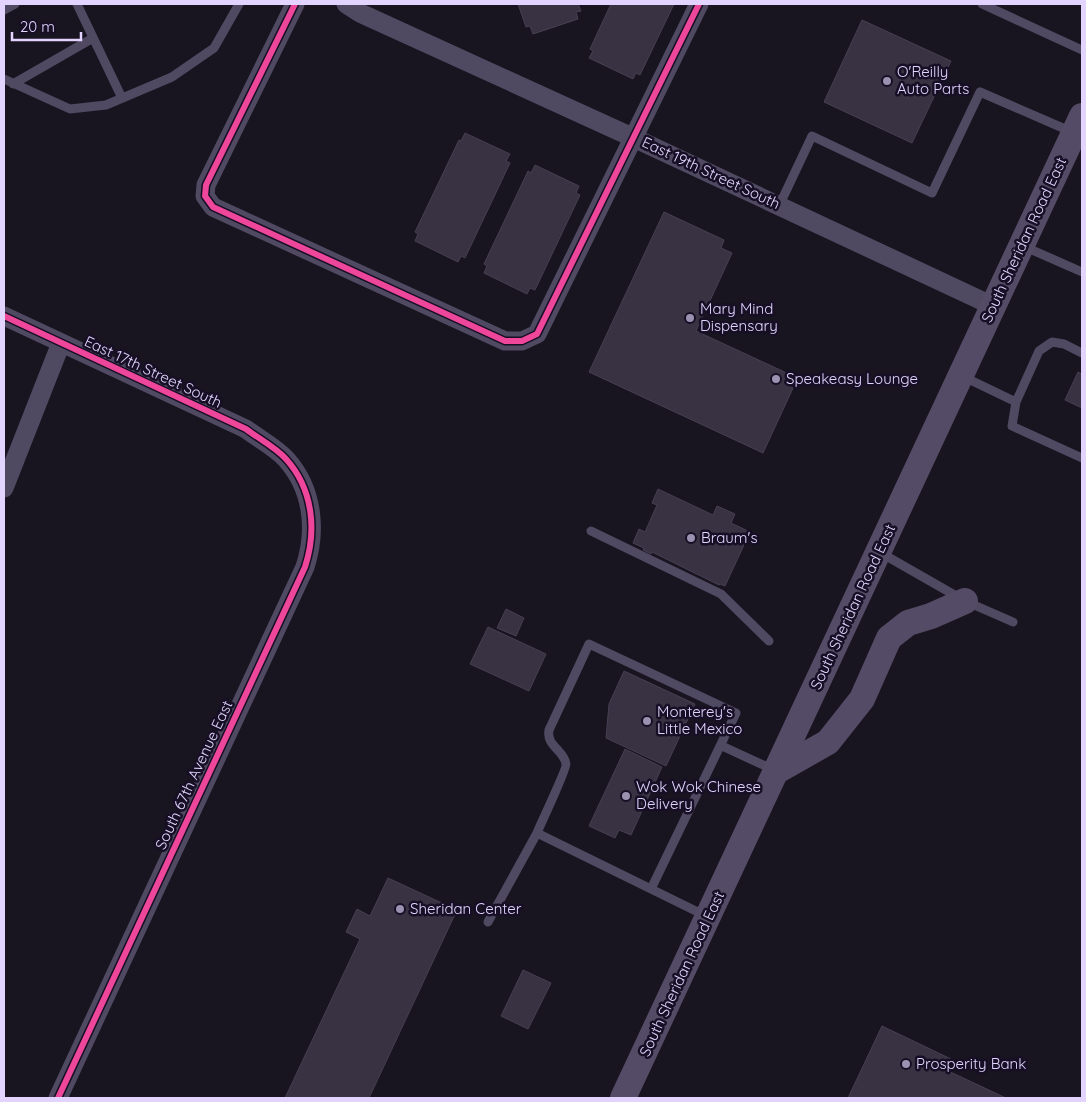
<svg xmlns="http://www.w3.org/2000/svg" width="1086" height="1102" viewBox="0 0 1086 1102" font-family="Quicksand,sans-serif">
<rect width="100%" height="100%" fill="#181420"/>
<path fill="#383242" stroke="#473f53" d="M518 4H578L581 11 576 12 578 19 533 34 530 26 526 27Z
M611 4H674L640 75 636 73 633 79 589 58 593 51 590 49Z
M862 20 951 61 912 143 824 102Z
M465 133 510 154 506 161 510 163 465 258 461 256 458 262 415 241 418 234 415 232 459 140 461 141Z
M535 165 579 186 576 193 580 195 535 290 530 288 527 294 484 273 487 266 484 264 528 171 531 173Z
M664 212 724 240 721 248 732 253 696 331 791 375 786 385 793 388 763 453 589 372Z
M1078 372 1082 374V408L1065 400Z
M658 489 713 515 717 506 735 514 731 523 750 532 725 586 720 584 719 585 652 552 651 554 643 550 644 548 633 543 639 529 645 532 657 505 652 503Z
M506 609 524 618 516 636 497 628Z
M488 627 546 654 529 691 470 664Z
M624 671 695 704 666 766 606 738 609 704Z
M625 749 662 767 631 835 619 830 615 838 589 826Z
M388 878 457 910 369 1098H285L360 939 346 932 357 909 370 916Z
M523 970 551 983 528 1029 501 1016Z
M882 1026 951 1059 946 1070 1006 1098H848Z"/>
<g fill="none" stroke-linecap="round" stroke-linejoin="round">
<path stroke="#4f4961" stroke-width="9" d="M77 4 122 98
M982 4 1082 50
M4 10 15 4
M4 79 70 109 106 105 172 77 214 48 239 4
M13 84 93 38
M779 206 812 136 932 193 980 92 1072 132
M1023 246 1082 272
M1082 353 1064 344 1052 342 1039 351 1016 402 1012 426 1082 458
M962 376 1016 402
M591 531 721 594 769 641
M881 553 965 601 1013 622
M722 746 774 770
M651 889 736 713 589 644 549 730C546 746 564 750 566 764 567 769 541 823 537 833L706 916
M488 922 537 833"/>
<path stroke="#4f4961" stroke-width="19" d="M295 4 206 185 205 196 213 207 505 341H522L537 334 699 4
M346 4 360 13 634 138 993 306
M4 316 246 429C259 439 275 447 286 459 313 489 317 530 305 567L58 1098
M4 488 61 343"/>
<path stroke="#544c66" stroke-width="26" d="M777 771 828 742 862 699 889 638 908 623 931 616 965 601
M623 1098 1082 116"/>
<g stroke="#170f25" stroke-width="9">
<path id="cycleway" d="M295 4 206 185 205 196 213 207 505 341H522L537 334 699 4
M4 316 246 429C259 439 275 447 286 459 313 489 317 530 305 567L58 1098"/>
</g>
<use href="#cycleway" stroke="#ed469a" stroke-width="6"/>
</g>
<g fill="#9b91b0" stroke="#170f25" stroke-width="2">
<circle cx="887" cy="81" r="5"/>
<circle cx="690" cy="318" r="5"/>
<circle cx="776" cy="379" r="5"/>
<circle cx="691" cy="538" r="5"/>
<circle cx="647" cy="721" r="5"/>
<circle cx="626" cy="796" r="5"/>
<circle cx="400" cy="909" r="5"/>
<circle cx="906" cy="1064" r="5"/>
</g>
<g text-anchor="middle" stroke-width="5" stroke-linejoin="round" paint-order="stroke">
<g font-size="15" fill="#e2d4fe" stroke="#170f25" text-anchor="start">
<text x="897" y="77">O'Reilly<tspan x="897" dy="17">Auto Parts</tspan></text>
<text x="700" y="314">Mary Mind<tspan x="700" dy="17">Dispensary</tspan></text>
<text x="786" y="384">Speakeasy Lounge</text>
<text x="701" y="543">Braum's</text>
<text x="657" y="717">Monterey's<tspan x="657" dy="17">Little Mexico</tspan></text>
<text x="636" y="792">Wok Wok Chinese<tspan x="636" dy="17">Delivery</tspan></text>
<text x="410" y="914">Sheridan Center</text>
<text x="916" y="1069">Prosperity Bank</text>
</g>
<g font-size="15" fill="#e2d4fe" stroke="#170f25">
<text transform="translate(711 173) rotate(25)" y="5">East 19th Street South</text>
<text transform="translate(1024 240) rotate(-65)" y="5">South Sheridan Road East</text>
<text transform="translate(153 372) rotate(25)" y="5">East 17th Street South</text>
<text transform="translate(853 607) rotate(-65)" y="5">South Sheridan Road East</text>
<text transform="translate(194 775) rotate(-65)" y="5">South 67th Avenue East</text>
<text transform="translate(682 974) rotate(-65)" y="5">South Sheridan Road East</text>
</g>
</g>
<rect width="1086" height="1102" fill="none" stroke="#e2d4fe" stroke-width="10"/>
<path d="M12 32v8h69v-8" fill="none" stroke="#e2d4fe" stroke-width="2.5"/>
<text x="20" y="32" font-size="15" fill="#e2d4fe" stroke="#170f25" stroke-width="4" paint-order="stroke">20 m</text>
</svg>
